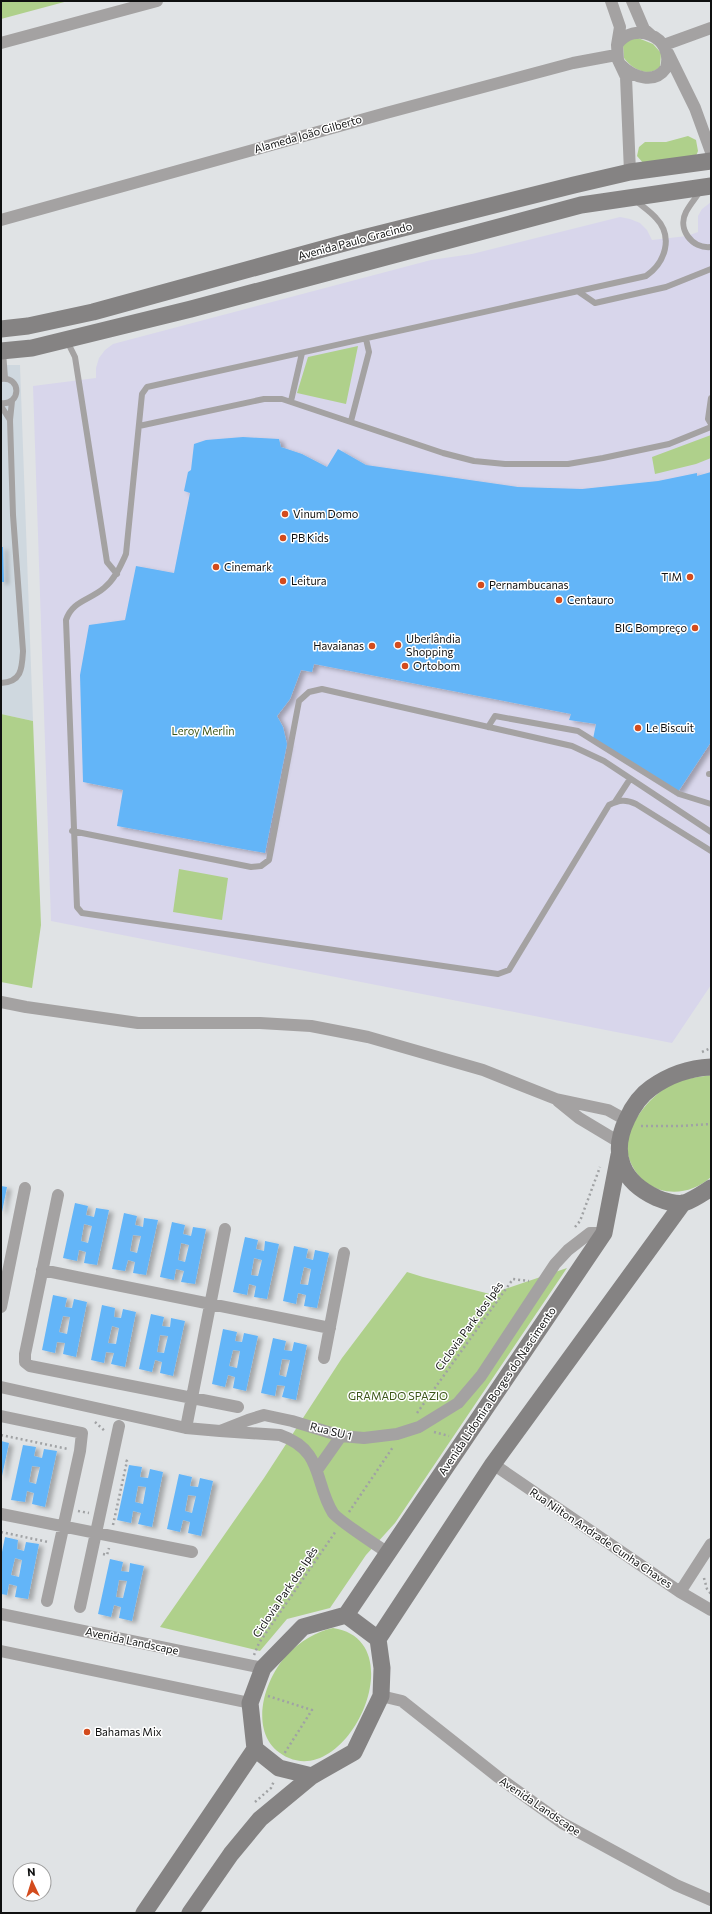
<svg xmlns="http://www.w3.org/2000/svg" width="712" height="1914" viewBox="0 0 712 1914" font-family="Commissioner,sans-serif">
<defs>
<filter id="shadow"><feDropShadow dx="4.5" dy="2.5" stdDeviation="2" flood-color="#0004"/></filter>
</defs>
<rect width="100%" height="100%" fill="#e0e3e5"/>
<path fill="#d8d6eb" d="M711 202V985L672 1043 51 921 33 386 96 378V368L99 358 105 350 113 344 431 260 472 254 620 217 630 219 640 223 647 230 652 240 687 236 698 232V216L702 209Z"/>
<path fill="#cfd8df" d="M1 365H20L33 721 1 714Z"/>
<path fill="#afd08b" d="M1 1H68L1 19Z
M638 38 653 44 661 53 660 67C648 78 632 69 624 58L623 45 628 40Z
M688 136 696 140 698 151 696 156 644 164 637 156 639 147 645 142H666Z
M358 346 346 404 297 393 308 357Z
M711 435V458L696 464 655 474 652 457Z
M1 714 33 721 41 925 32 988 1 982Z
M179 869 228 878 222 920 173 912Z
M711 1075V1177C682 1203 639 1194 628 1155 621 1129 652 1092 675 1083 686 1078 699 1077 711 1075Z
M567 1268 395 1523 366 1555 330 1608 287 1619 260 1651 160 1627 264 1478 342 1358 407 1272 423 1277 490 1294Z
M333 1628C414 1640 350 1784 289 1758 246 1740 262 1681 287 1655 299 1642 317 1631 333 1628Z"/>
<path fill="#64b5f8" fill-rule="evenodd" filter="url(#shadow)" d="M243 437 279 439 281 447 302 454 327 467 338 449 366 465 518 487 582 489 658 481 697 473V476L711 472V742L678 792 593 739 596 724 569 720 571 714 314 664 312 672 301 670 290 699 277 716 283 727 287 744 265 853 117 826 123 790 83 782 80 675 89 625 125 620 136 566 174 573 190 493 184 491 188 472 191 470 194 444 206 440Z
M1 547H3L4 582H1Z
M1 1186 7 1187 2 1212H1Z
M75 1203 88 1206 86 1215 94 1217 96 1208 109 1210 97 1265 84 1263 86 1252 79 1250 77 1261 63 1258ZM84 1224 92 1226 88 1243 81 1241Z
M124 1213 137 1216 135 1225 143 1227 144 1218 158 1220 146 1275 133 1273 135 1262 128 1260 125 1271 112 1269ZM133 1235 141 1236 137 1253 130 1251Z
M172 1222 185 1225 183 1234 191 1236 193 1227 206 1229 195 1284 181 1282 184 1271 176 1269 174 1280 160 1277ZM181 1243 189 1245 185 1262 178 1260Z
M245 1237 258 1240 256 1249 264 1251 265 1241 279 1244 267 1299 254 1297 256 1286 249 1284 247 1295 233 1292ZM254 1258 262 1260 258 1276 251 1275Z
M294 1246 308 1249 306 1258 313 1260 315 1250 329 1253 317 1308 304 1306 306 1295 298 1293 296 1304 283 1301ZM304 1267 311 1269 308 1285 300 1284Z
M53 1295 67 1298 65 1307 72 1308 74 1299 87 1302 76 1357 63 1354 65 1343 57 1342 55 1353 42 1350ZM63 1316 70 1317 67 1334 59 1332Z
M102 1305 115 1308 114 1317 121 1318 123 1309 136 1312 125 1367 111 1364 114 1353 106 1352 104 1363 91 1360ZM112 1326 119 1328 116 1344 108 1343Z
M151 1314 164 1317 162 1326 170 1327 171 1318 185 1321 173 1376 160 1373 162 1362 155 1360 152 1372 139 1369ZM160 1335 168 1336 164 1353 157 1352Z
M223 1329 237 1332 235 1341 242 1342 244 1333 258 1336 246 1391 233 1388 235 1377 228 1375 225 1387 212 1384ZM233 1350 240 1351 237 1368 229 1366Z
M273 1338 286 1341 284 1350 292 1351 294 1342 307 1345 296 1400 282 1397 285 1386 277 1385 275 1396 261 1393ZM282 1359 290 1360 286 1377 279 1375Z
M1 1441 9 1443 2 1476H1Z
M23 1445 36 1447 34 1456 42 1458 44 1449 57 1451 45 1507 32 1504 34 1493 27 1491 25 1502 11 1500ZM32 1466 40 1467 36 1484 29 1482Z
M129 1465 142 1467 140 1477 148 1478 150 1469 163 1472 152 1527 138 1524 141 1513 133 1511 131 1523 117 1520ZM138 1486 146 1487 143 1504 135 1502Z
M179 1474 192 1477 190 1486 198 1487 200 1478 213 1481 201 1536 188 1533 190 1522 183 1520 180 1532 167 1529ZM188 1495 196 1496 192 1513 185 1511Z
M5 1537 18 1540 17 1549 24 1551 26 1542 39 1544 28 1599 15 1597 17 1586 9 1584 7 1595 1 1594V1557ZM15 1558 22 1560 19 1577 11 1575Z
M110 1559 123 1562 121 1571 129 1572 130 1563 144 1566 132 1621 119 1618 121 1607 114 1605 111 1617 98 1614ZM119 1580 127 1581 123 1598 116 1597Z"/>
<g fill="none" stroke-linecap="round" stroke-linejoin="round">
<path stroke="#a0a2a4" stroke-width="2.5" stroke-dasharray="2 3" stroke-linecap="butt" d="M702 1052 711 1048
M641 1126H681L711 1124
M575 1227 580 1221 600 1167
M417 1413 513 1279 529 1281
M95 1422 106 1432
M434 1432 449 1436
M1 1435 68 1449
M78 1511 89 1513
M349 1512 393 1447
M113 1525 127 1461 124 1460
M1 1532 48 1542
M103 1554 107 1555 109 1548
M704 1578 707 1589 711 1594
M254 1655 259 1643 336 1531
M268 1696 312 1710 284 1754
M255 1802 271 1788 274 1781"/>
<path stroke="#a4a2a2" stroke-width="6" d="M700 191C696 198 690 204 686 212 677 229 692 249 711 247
M635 200C642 206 650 211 656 218 674 237 665 263 646 276L147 387 142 394 126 554C120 567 115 579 104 588 90 600 72 601 66 620L77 907 82 913 498 974 509 970 609 805C619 800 626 799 636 804L711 851
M579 292 595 303 666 287 711 269
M67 341 75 357 107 562 117 574
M3 352 5 378
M1 379C22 376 21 406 1 403
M711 398 708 419 711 424
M291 401 302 353
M1 406 10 420
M351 421 369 352 366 339
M139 426 264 399H282L443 453 474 461 505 464H568L603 458 669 444 711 427
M1 683C22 682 22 668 23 651L13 515 10 420 12 401
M488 727 495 716 578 731 679 794 711 804
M709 774H711
M615 802 630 779
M72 831 251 867 261 866 269 860 299 701 309 692 322 689 572 746 604 761 711 832"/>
<path stroke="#a4a2a2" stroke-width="12" d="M611 1 620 27 617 45
M632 1 644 29 652 36
M1 43 157 1
M664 45 711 28
M668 53 695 108 711 152
M621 65C633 77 654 85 666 68 675 36 633 20 617 45L618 60 626 77 630 172
M1 220 386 113 573 63 616 55
M1 1002 26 1007 138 1023H260L311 1026 368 1037 483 1070 556 1099 608 1110 626 1120
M558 1101 579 1118 619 1142
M58 1195 25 1354V1362L30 1366 238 1407
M42 1270 330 1328
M1 1307 25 1188
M324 1358 344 1253
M1 1387 186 1428 220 1431
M1 1416 82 1433 80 1451 47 1601
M186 1428 225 1229
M493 1464 680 1592 711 1610
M317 1470 341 1436
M1 1514 192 1552
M388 1553C378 1546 339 1521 333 1513 314 1483 324 1450 280 1435L220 1431 248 1420 264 1415 292 1421 341 1436 364 1438 397 1434 419 1427 458 1403 481 1376 555 1264 568 1250 590 1233H604
M680 1592 711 1544
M80 1607 119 1426
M1 1614 263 1668
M1 1651 250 1703
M381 1696 402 1701 498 1777 562 1823 676 1885 711 1900"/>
<path stroke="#858383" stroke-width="17" d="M1 329 28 326 93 312 359 239 574 185 630 172 711 161
M1 351 32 348 191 309 581 205 711 186
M711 1067C689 1068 669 1075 651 1088 641 1095 632 1108 627 1119 610 1154 622 1182 657 1198 664 1201 677 1205 684 1203 693 1200 703 1193 711 1188
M346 1615 604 1233 619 1155
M346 1615 378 1639 382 1668 381 1696 354 1752 312 1776 279 1768 255 1749 250 1703 263 1668 303 1627Z
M378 1639 493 1464 683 1203
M144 1913 255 1749
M190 1913 231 1854 260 1819 312 1776"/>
</g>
<g fill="#d34b1d" stroke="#fff" stroke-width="1.5">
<circle cx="285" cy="514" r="4"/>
<circle cx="283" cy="538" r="4"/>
<circle cx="216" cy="567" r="4"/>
<circle cx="690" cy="577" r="4"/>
<circle cx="283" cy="581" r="4"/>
<circle cx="481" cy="585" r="4"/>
<circle cx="559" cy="600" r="4"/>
<circle cx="695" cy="628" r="4"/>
<circle cx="398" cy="645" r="4"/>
<circle cx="372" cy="646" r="4"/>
<circle cx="405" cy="666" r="4"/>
<circle cx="638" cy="728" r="4"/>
<circle cx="87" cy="1732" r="4"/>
</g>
<g text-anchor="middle" stroke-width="3" stroke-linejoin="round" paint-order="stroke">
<g font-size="11" fill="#0f1010" stroke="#fff">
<text transform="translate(308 134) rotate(-16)" y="4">Alameda João Gilberto</text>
<text transform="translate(355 241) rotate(-15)" y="4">Avenida Paulo Gracindo</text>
<text transform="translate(469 1326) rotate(-54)" y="4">Ciclovia Park dos Ipês</text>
<text transform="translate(497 1391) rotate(-56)" y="4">Avenida Lidomira Borges do Nascimento</text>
<text transform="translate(331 1431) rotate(14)" y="4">Rua SU 1</text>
<text transform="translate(601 1538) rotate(34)" y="4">Rua Nilton Andrade Cunha Chaves</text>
<text transform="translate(285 1592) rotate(-56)" y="4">Ciclovia Park dos Ipês</text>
<text transform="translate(132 1641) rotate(12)" y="4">Avenida Landscape</text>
<text transform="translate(540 1806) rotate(34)" y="4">Avenida Landscape</text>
</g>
<g font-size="11" fill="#0f1010" stroke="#fff" text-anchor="start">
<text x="293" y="518">Vinum Domo</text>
<text x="291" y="542">PB Kids</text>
<text x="224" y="571">Cinemark</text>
<text x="682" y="581" text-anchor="end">TIM</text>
<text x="291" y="585">Leitura</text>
<text x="489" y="589">Pernambucanas</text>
<text x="567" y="604">Centauro</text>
<text x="687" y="632" text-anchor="end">BIG Bompreço</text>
<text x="406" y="643">Uberlândia<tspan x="406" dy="13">Shopping</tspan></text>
<text x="364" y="650" text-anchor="end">Havaianas</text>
<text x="413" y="670">Ortobom</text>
<text x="646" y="732">Le Biscuit</text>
<text x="95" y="1736">Bahamas Mix</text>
</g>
<g font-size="11" fill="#3b5517" stroke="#fff">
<text x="203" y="735">Leroy Merlin</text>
<text x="398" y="1400">GRAMADO SPAZIO</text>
</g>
</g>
<rect width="712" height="1914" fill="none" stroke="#0f1010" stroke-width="4"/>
<g transform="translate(32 1882) rotate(356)"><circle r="19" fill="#ffffff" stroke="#9f9f9f"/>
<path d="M0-3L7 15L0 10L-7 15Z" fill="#d34b1d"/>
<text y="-6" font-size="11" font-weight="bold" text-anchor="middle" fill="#0f1010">N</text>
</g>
</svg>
